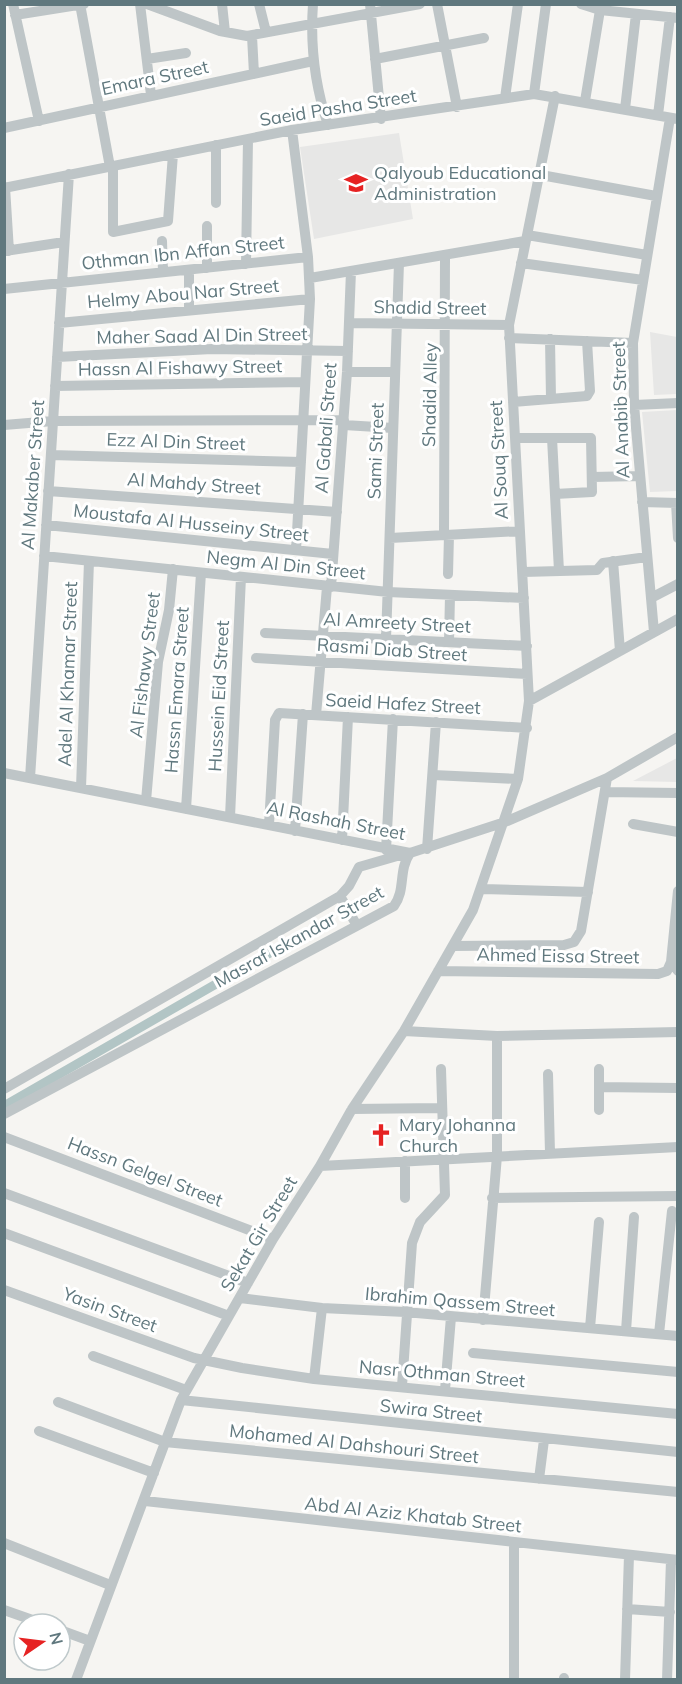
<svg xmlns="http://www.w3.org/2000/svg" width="682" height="1684" viewBox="0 0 682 1684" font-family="Mulish,sans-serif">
<rect width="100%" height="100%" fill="#f6f5f2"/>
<path fill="#e7e7e6" d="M399 133 413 219 314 239 300 147Z
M650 332 677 337V394L654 395Z
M677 410V491L650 492 642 412Z
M677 758V782L633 781Z"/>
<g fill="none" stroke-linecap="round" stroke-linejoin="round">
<path stroke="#b2c5c5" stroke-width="9" d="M4 1106 289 942"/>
<path stroke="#bec5c7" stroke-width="10" d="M13 4 39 121
M80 4 110 167
M140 4 151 95
M147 4 220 31 247 36 420 4
M222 4 225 32
M259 4 266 32
M313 4C310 46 315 86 328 125
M370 4 381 119
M437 4 457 107
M581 4 600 10 678 18
M15 15 84 4
M252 36 254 74
M147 59 186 53
M375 59 484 38
M534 94 546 4
M505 98 518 4
M585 101 601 4
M625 109 636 14
M658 115 670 17
M4 128 313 61
M292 130 308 257 310 299 296 550
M113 166V232L168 221 173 154
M541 175 656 196
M5 187 9 251
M4 188 292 130 534 94 678 119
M216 203V145
M207 226V268
M527 235 647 255
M162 241 163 272
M5 251 64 242
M521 263 643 280
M246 264 248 139
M189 270V310
M310 278 525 241
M4 289 308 257
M59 323 310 299
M350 323 509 325
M509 338 633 343
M550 339 551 399
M57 357 212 349 348 351
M347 372H395
M55 386 305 382
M513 402 587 396 590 391 587 341
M634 405 678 403
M4 425 53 421 344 420
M344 425 393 428
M515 438H591L592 492 555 494
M552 438 559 571
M51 455 301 462
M592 477 640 476
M48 491 337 512
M642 502 678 503
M676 503 678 538
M46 525 333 554
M444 535 445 256
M390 538 520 531
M44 556 388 592 524 598
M613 561 620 651
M523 572 597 570 603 563 647 557
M448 574 449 535
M331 587 347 372 351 271
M651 598 678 584
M654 632 634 405 633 343 670 118
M265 633 527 646
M386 639 399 263
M449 642 450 595
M256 658 527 674
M529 701 678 619
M316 715 327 587
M4 773 410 853 505 822 607 778 678 737
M433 775 518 779
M30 778 69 174
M81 788 89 561
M605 792 678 793
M146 801 158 662 169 610 173 569
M186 809 201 573
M230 817 241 577
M633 824 678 832
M269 825 275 720 279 713 527 728
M295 831 303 714
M342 840 348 717
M427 849 436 722
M386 850 393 719
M483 889 588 892
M678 891 671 962 678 971
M340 896 356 924
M453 946 564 945 574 942 581 931 607 778
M438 971 658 974 667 971 671 962
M404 1031 497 1036 678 1032
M599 1069V1110
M548 1074 550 1153
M599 1087 678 1088
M4 1089 340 896 349 886 359 867 404 854
M352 1109 441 1108
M4 1114 394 906C406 890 398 870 410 853
M4 1137 273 1239
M320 1166 678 1147
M4 1193 248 1283
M405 1198V1161
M492 1198 678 1196
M4 1233 229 1316
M4 1290 194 1358 242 1368 314 1379 678 1414
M240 1298 322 1308 405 1312 678 1336
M483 1320 497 1156V1036
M590 1328 599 1222
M626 1331 634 1217
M659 1334 672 1211
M473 1353 678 1372
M93 1356 186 1390
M314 1379 322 1308
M402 1386 412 1243 420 1222 445 1195 441 1069
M445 1390 451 1317
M181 1400 678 1452
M58 1402 165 1442 678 1492
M39 1431 154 1473
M539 1479 544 1440
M145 1501 678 1560
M4 1543 110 1585
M627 1609 670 1612
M4 1610 44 1624
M60 1630 90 1641
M76 1680 181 1400 273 1239 320 1166 352 1109 404 1031 473 910 518 779 529 701 509 325 555 96
M514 1680V1542
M564 1680V1678
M625 1680 629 1555
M667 1680 671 1560"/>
</g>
<defs>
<g id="school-bare" transform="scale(1.8)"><path d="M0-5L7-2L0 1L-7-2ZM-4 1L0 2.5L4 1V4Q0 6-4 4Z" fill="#e62323" stroke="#fff" stroke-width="2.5" paint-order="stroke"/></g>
<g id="church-bare" transform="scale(1.8)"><path d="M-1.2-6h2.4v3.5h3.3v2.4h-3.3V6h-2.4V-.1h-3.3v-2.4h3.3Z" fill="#e62323" stroke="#fff" stroke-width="2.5" paint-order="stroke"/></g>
</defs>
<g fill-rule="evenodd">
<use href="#school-bare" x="356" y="183"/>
<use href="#church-bare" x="381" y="1135"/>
</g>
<g text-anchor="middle" stroke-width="6" stroke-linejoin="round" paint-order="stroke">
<g font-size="18" fill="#60787e" stroke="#fff">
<text transform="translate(155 78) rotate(-12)" y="6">Emara Street</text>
<text transform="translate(338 108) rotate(-9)" y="6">Saeid Pasha Street</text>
<text transform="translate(183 253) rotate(-6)" y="6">Othman Ibn Affan Street</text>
<text transform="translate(183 294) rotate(-5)" y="6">Helmy Abou Nar Street</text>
<text transform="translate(430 308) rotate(1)" y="6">Shadid Street</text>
<text transform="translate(202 336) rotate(-1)" y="6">Maher Saad Al Din Street</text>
<text transform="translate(180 368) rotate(-1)" y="6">Hassn Al Fishawy Street</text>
<text transform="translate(430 395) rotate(-89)" y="6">Shadid Alley</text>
<text transform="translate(621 410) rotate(-92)" y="6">Al Anabib Street</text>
<text transform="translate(326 428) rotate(-86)" y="6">Al Gabali Street</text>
<text transform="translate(176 442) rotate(2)" y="6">Ezz Al Din Street</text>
<text transform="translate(376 451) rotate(-88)" y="6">Sami Street</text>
<text transform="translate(499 460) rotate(-93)" y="6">Al Souq Street</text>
<text transform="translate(33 475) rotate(-86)" y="6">Al Makaber Street</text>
<text transform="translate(194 484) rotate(4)" y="6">Al Mahdy Street</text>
<text transform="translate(191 523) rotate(6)" y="6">Moustafa Al Husseiny Street</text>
<text transform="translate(286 565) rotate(6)" y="6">Negm Al Din Street</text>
<text transform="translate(397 623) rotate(3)" y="6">Al Amreety Street</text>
<text transform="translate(392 650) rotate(4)" y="6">Rasmi Diab Street</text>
<text transform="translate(145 665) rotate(-83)" y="6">Al Fishawy Street</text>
<text transform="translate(68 674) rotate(-88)" y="6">Adel Al Khamar Street</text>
<text transform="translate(177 690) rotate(-86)" y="6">Hassn Emara Street</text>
<text transform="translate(219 696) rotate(-87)" y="6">Hussein Eid Street</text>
<text transform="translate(403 704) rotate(3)" y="6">Saeid Hafez Street</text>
<text transform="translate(336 821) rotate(11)" y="6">Al Rashah Street</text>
<text transform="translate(299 937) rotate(-29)" y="6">Masraf Iskandar Street</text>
<text transform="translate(558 956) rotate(1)" y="6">Ahmed Eissa Street</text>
<text transform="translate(145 1172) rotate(21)" y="6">Hassn Gelgel Street</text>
<text transform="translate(259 1234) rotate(-59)" y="6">Sekat Gir Street</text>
<text transform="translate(460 1302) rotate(5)" y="6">Ibrahim Qassem Street</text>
<text transform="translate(110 1310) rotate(20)" y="6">Yasin Street</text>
<text transform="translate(442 1374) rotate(5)" y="6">Nasr Othman Street</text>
<text transform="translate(431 1411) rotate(6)" y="6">Swira Street</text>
<text transform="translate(354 1444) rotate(6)" y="6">Mohamed Al Dahshouri Street</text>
<text transform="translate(413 1515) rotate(6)" y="6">Abd Al Aziz Khatab Street</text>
</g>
<g font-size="18" fill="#60787e" stroke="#fff" text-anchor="start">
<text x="374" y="179">Qalyoub Educational<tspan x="374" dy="21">Administration</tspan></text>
<text x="399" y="1131">Mary Johanna<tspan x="399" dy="21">Church</tspan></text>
</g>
</g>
<rect width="682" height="1684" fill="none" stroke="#60787e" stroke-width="12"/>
<g transform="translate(42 1642) rotate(76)"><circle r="28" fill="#ffffff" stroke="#bfc9cb" stroke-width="1.5"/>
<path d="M0-4.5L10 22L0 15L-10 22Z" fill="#e62323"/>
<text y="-9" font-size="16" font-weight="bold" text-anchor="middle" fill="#60787e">N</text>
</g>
</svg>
